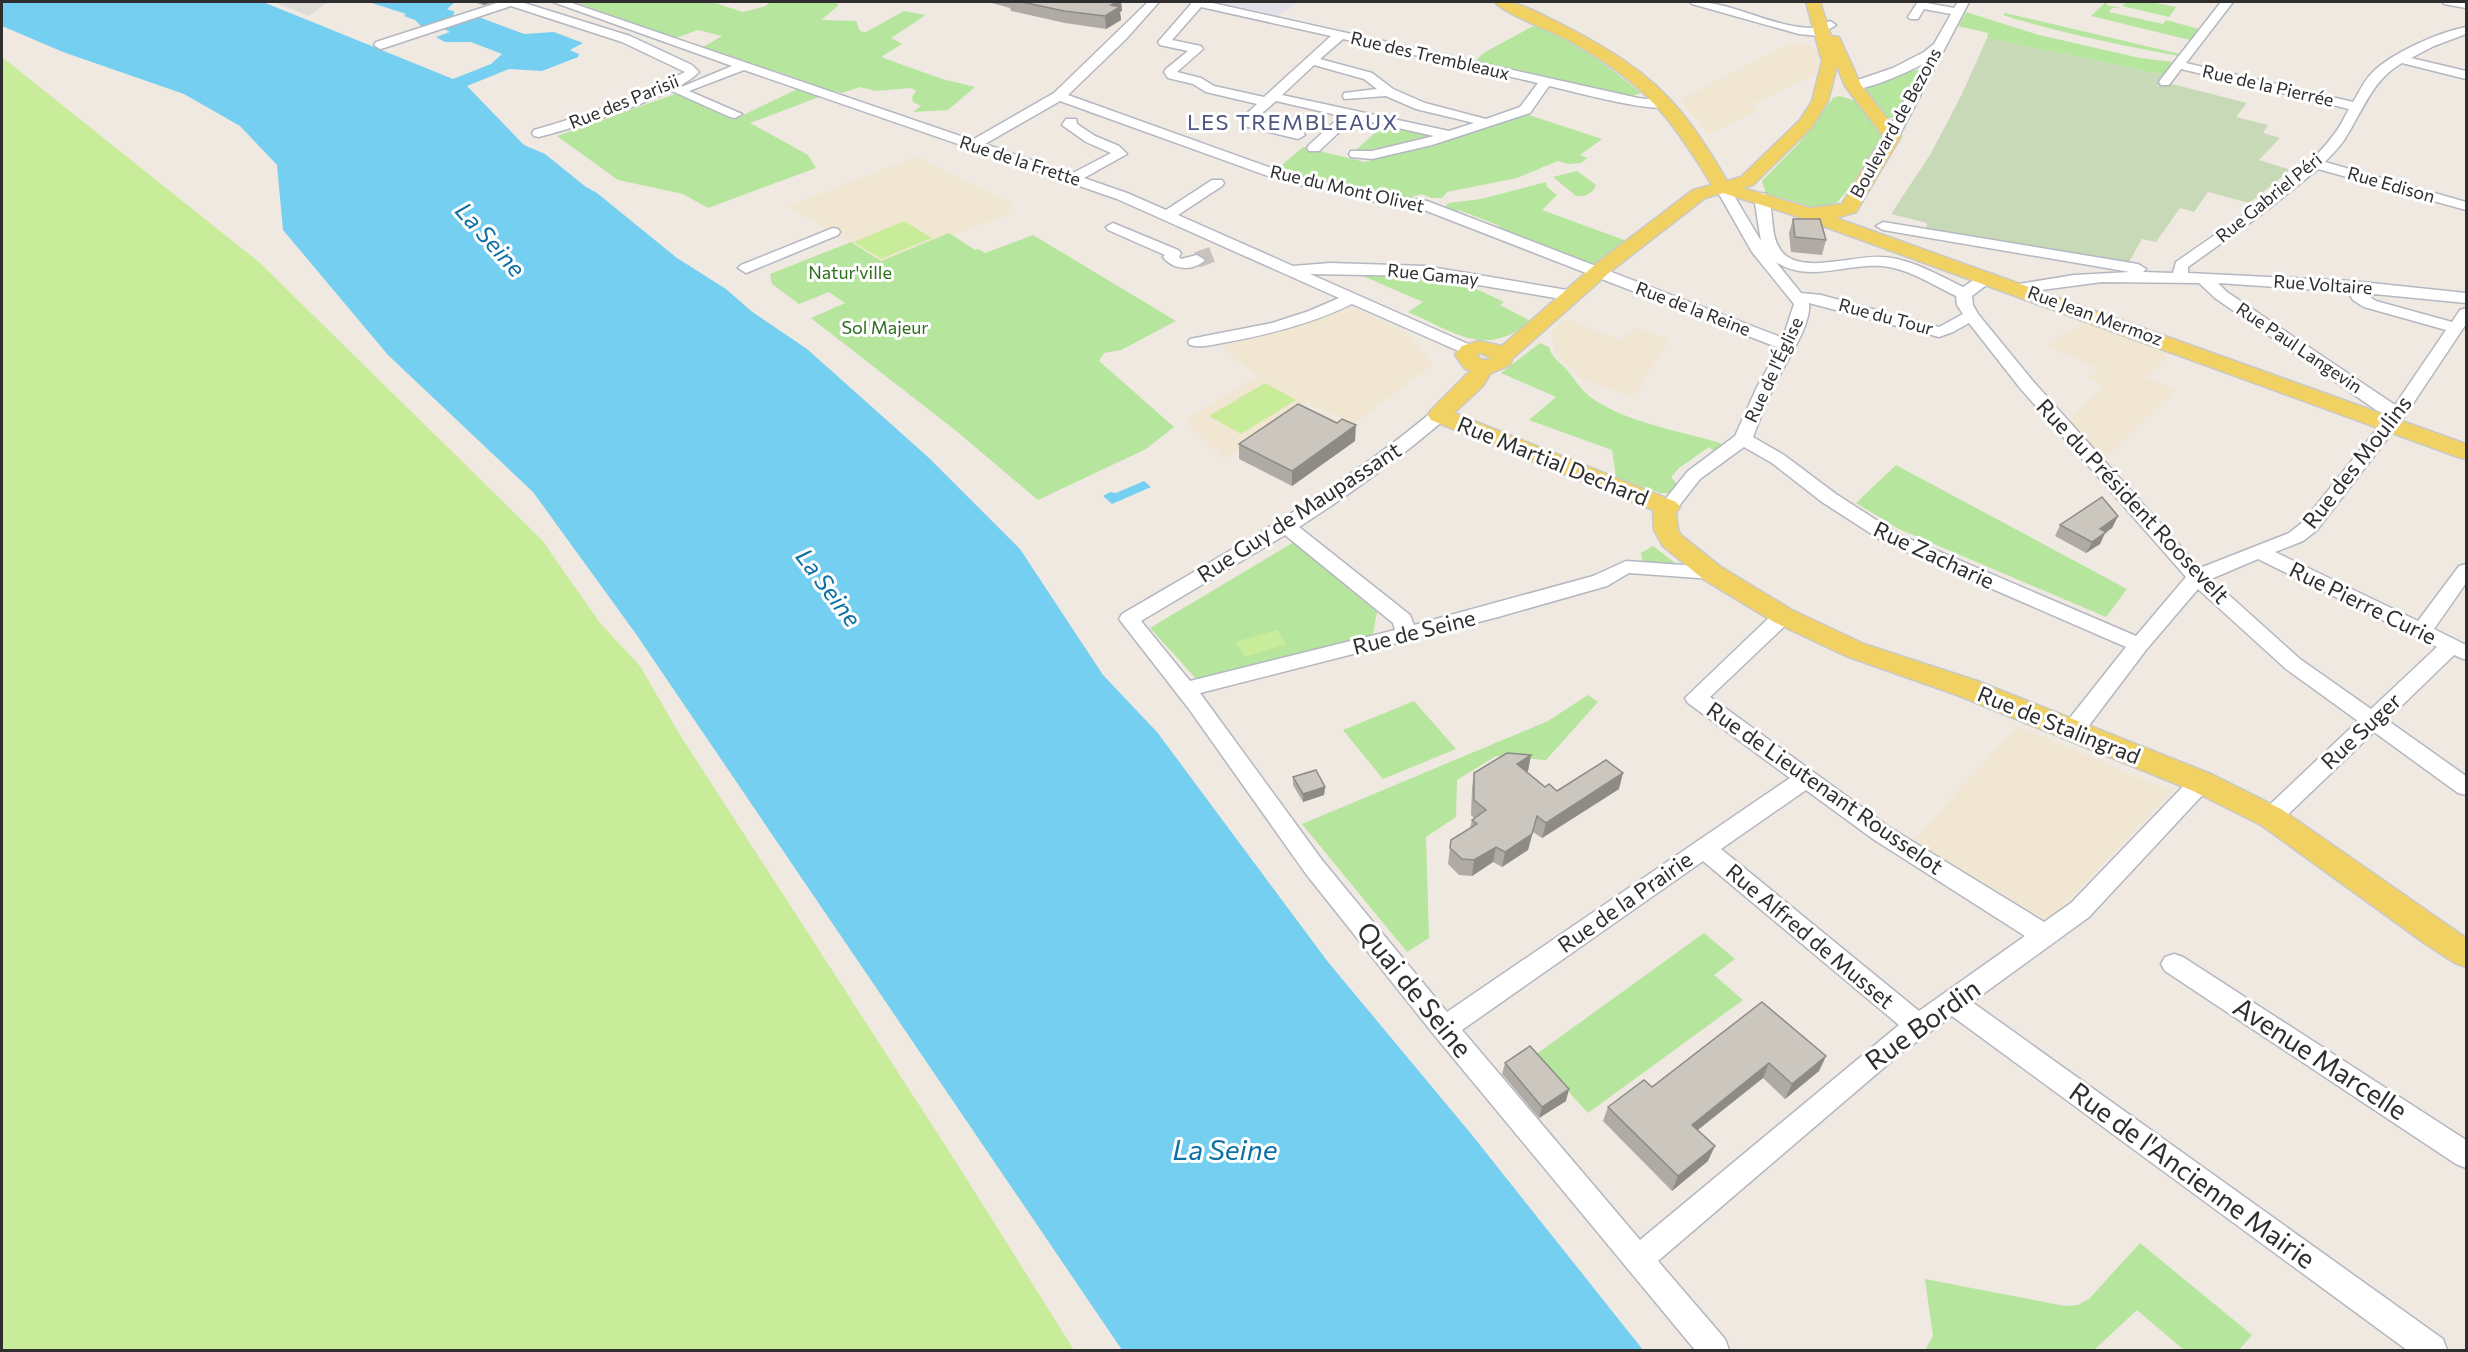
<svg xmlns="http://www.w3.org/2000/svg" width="2468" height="1352" viewBox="0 0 2468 1352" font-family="Commissioner,sans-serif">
<rect width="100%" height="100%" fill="#efe9e1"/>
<path fill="#e3e1e8" d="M1208 2H1298L1276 17Z"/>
<path fill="#f0e6d1" d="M1793 43 1821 49 1814 75 1749 105 1758 110 1709 134 1680 100Z
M916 157 1013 204V209L1004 216 956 234H949L881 261 788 206Z
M1352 307 1406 332 1433 364 1353 424 1307 402 1225 459 1185 420 1257 377 1222 346 1293 327Z
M1567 319 1619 340 1637 328 1669 340 1633 397 1583 380 1555 353 1552 331Z
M2085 321 2171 353 2145 378 2176 390 2103 460 2069 421 2105 385 2088 378 2099 368 2047 346Z
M2017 726 2171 791 2048 922 1914 840Z"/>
<path fill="#b6e59e" d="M575 2H712L743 12 766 6 770 2H834L839 5 821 20 856 21C860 27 856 32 866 32L904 11 926 15 891 38 902 44 881 57 942 79 975 87 948 110 913 112 921 106 913 102 912 97 916 91 911 88 876 91 860 87 842 93 835 91 750 123 808 155 816 168 708 208 683 194 618 180 557 136 678 93 737 118 810 83 703 47 722 36 698 30 676 38Z
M2106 2H2108L2106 5 2121 8H2112L2109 12 2163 24 2166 20 2199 29 2190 40 2091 16Z
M2127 2H2151L2176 7 2169 17 2122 6Z
M1966 12 2039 35 2140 58 2174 62 2164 75 1987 38 1988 33 1958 26Z
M2005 13 2180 54 2179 56C2119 45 2061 33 2003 15Z
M1537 24C1578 44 1606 64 1641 93L1628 97 1474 62 1485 52Z
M1910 69 1920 71 1894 118 1885 117 1860 87Z
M1840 96 1859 102 1881 130 1882 136 1851 186 1834 206 1817 208 1766 194 1762 181 1801 141 1833 98Z
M1526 114 1602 139 1580 155 1587 158 1581 163 1568 164 1558 161 1517 178 1447 192 1442 198H1431L1422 194 1407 198 1276 170 1303 147 1365 162 1440 142Z
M1386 123 1429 134 1430 137 1368 152 1356 150Z
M1577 171 1596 185C1593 194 1584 197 1576 196L1553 177Z
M1546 182 1547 187 1557 195 1542 210 1627 241 1598 264 1590 263 1498 228 1500 226 1459 210 1452 213 1445 208 1448 203 1481 199Z
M949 233 975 250 978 249 985 253 1033 235 1176 321 1121 350 1104 353 1099 361 1174 427 1146 449 1038 500 955 430 811 318 845 303 829 292 799 304 772 284 770 274 851 242 881 261Z
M1356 273H1423L1479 282 1472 287 1504 302 1500 305 1531 321C1485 359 1455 332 1408 312L1423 302Z
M1540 343 1549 347C1552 358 1558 360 1565 368 1574 377 1579 388 1589 396 1623 422 1680 431 1720 443L1723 447 1716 452 1709 447 1679 468 1671 477 1678 485 1674 493H1660L1616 477 1612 450 1529 420 1556 397 1501 373Z
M1896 465 2127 589 2106 617 1899 529 1856 503Z
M1294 542 1377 612 1372 640 1200 683 1150 628Z
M1653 546 1674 562 1675 568 1643 563 1641 553Z
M1588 695 1598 702 1546 760 1496 756 1457 780 1456 817 1426 837 1429 938 1407 952 1302 824 1548 721Z
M1414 701 1456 749 1383 779 1343 730Z
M1704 933 1735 959 1714 975 1743 1000 1588 1113 1535 1055Z
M2140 1243 2252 1335 2239 1350H2184L2137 1310 2094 1350H1925L1933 1336 1925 1279 2065 1306 2078 1305 2089 1299Z"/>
<path fill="#c8d9b8" d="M1987 38 2164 75 2160 81 2247 103 2236 117 2268 125 2263 133 2280 138 2259 160 2291 170 2249 203 2208 192 2194 212 2180 208 2156 242 2142 239 2128 264C2090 255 2051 251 2013 244 1984 240 1955 232 1926 232L1927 223 1891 214 1930 155 1961 96Z"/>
<path fill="#c9ec9a" d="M2 57 259 262 542 540 600 623 640 666 680 735 956 1162 1074 1350H2Z
M904 221 932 238 881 259 854 242Z
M1265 383 1296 400 1241 434 1209 416Z
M1277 630 1287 644 1245 657 1235 642Z"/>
<path fill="#dfdcd8" d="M273 2H325L326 3 309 16Z"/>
<path fill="#75cff0" d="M2 2H263L453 79 491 64 502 54 471 42H445L436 37 450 32 442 28H423L415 20 404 16 406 14 372 3 373 2H455L447 9 455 12 453 15 476 16 524 34 554 32 583 43 570 50 579 54 578 57 542 71 509 69 467 86 524 145 545 154 586 187 597 193 677 258 726 289 751 311 807 349 928 457 1020 549 1103 675 1157 732 1328 962 1472 1135 1643 1350H1122L636 634 533 492 388 355 283 230 277 165 240 126 184 94 63 52 2 26Z
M1144 481 1151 487 1112 504 1103 496 1110 492 1116 493Z"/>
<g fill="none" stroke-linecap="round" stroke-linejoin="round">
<path stroke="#c8c4bd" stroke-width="16" stroke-dasharray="16 8" stroke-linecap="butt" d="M1197 260 1213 254"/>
<g stroke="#b4b7c1" stroke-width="3">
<path id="minor" d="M500 2H521L630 36 692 65 699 72C677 96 574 128 539 137L534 136 532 133 534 130C586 115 637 98 685 72L622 42 511 6 384 48 380 49 374 45 376 42Z
M553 2H569L972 140 1054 93 1148 2H1159L1126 39 1068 95 1288 174 1366 192 1427 201 1783 338 1794 304 1752 252 1715 187 1717 184H1727L1761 241 1754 197 1761 193 1766 194C1776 211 1768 235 1782 252 1802 275 1854 255 1881 257 1910 258 1938 275 1963 287L1983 274H1993L1996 277 1993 280 1972 296 1973 305 1978 314 2032 380 2200 568 2289 533 2303 522 2388 415 2376 410 2215 298 2199 283 2102 282 2018 293 2010 288 2013 285 2074 275 2130 272 1883 230 1876 226 1883 222 2138 264 2146 269 2143 272 2173 273 2176 262C2225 227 2296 184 2332 137 2339 129 2344 118 2349 109L2181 69 2169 85H2161L2159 82 2161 79 2221 2H2233L2186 63 2353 102C2359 93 2363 82 2371 74 2389 54 2439 32 2466 27V34L2434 46 2411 58 2466 71V79L2402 63C2373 79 2363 110 2346 137 2341 146 2332 154 2325 162L2466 202V210L2318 169 2258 217 2188 267V273L2352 281 2466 293V303L2364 293 2376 301 2452 322 2460 310 2466 308V324L2404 417 2317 530 2303 541 2275 552 2418 621 2459 566 2466 564V583L2434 629 2466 645V660L2454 655 2387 720 2466 776V795L2458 793 2374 732 2279 823 2271 826 2263 823 2260 817 2263 811 2358 721 2286 669 2198 589 2146 650 2081 736 2073 738 2065 736 2062 730 2065 724 2126 647 1884 542 1822 502 1772 463 1744 447 1700 479 1675 511H1661L1659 507 1688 471 1735 436 1757 387 1779 348 1419 208 1366 200 1279 180 1060 101 985 144 1071 174 1111 153 1086 142 1062 125 1066 119H1076L1077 124 1095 136 1119 146 1127 154 1084 178 1127 193 1166 210 1212 180H1222L1224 183 1222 186 1178 215 1293 266 1330 263 1425 266 1573 291 1581 296 1573 301 1425 276 1310 274 1475 347 1477 350 1475 353H1463L1352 304C1311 324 1267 335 1222 343 1212 345 1200 348 1190 345L1188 342 1190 339 1272 323 1309 311 1339 298 1117 199 744 70 689 91 742 114 735 118 730 117 672 91 732 66ZM1776 262C1811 285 1852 260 1889 267 1912 271 1935 286 1956 296L1957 305 1963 314 1939 327 1821 295 1801 293ZM2218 283 2348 292 2353 300 2364 307 2446 330 2395 405 2227 292ZM1809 303 1939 337 1953 332 1969 323 2020 388 2186 577 2136 636 1898 534 1836 494 1784 455 1753 437C1759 421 1765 405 1773 389 1782 367 1812 326 1809 303ZM2258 559 2437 647 2371 709 2300 659 2211 579Z
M1190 2H1208L1638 98 1666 101 1672 105C1661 116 1568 90 1549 86L1530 113 1432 145 1372 159 1351 157 1349 154 1351 151H1372L1434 136 1354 118 1319 151H1309L1307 148 1309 145 1341 116 1276 101 1254 120 1303 132 1305 135 1298 139 1244 126 1240 120 1257 104 1206 92 1193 84 1168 78 1164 72 1166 69 1188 51 1160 45 1158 42 1191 4ZM1201 7 1331 36 1264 97 1214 86 1201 78 1177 72 1203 49 1201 46 1172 40ZM1343 39 1538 83 1520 107 1486 119 1425 103 1393 89 1372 73 1320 59ZM1314 65 1364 79 1377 89 1344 93 1343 96 1344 99 1386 96 1416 109 1474 123 1449 131 1282 95Z
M1690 2C1732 0 1771 28 1813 28 1819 28 1824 23 1830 21L1836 25 1818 36 1799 34 1692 4Z
M1921 2 1954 8 1958 2H1969L1899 136 1892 140 1885 136 1925 63C1910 71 1865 92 1849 89L1847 86 1849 83 1893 68 1924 52 1934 44 1951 14 1924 9 1918 19H1910L1908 17 1917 3Z
M2442 2H2466V8L2444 4Z
M1113 223 1178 250 1181 253 1179 257 1181 259 1197 255 1205 260C1193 272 1173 270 1163 257L1165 255 1108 230 1106 227Z
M833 228 838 229 840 232 838 235 751 271 746 273 738 268 741 265Z
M1439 410 1445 411 1448 415 1445 419C1399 459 1350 494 1299 527L1410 615 1414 625 1593 576 1626 561 1712 567 1719 569 1722 573 1719 577 1712 579 1629 573 1607 586 1498 617 1200 693 1322 860 1447 1012 1790 778 1688 703 1685 698 1776 611 1783 609 1790 611 1793 616 1790 621 1710 697 1889 827 2044 922 2071 903 2193 776 2201 774 2209 776 2212 782 2209 788 2089 917 1972 1002 2443 1339 2447 1350H2407L1952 1016 1901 1053 1658 1261 1725 1339 1729 1350H1695L1435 1036 1306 874 1189 709 1119 619 1122 614C1229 551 1337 492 1433 411ZM1285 535 1393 623 1395 630 1190 681 1141 621ZM1806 790 1873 839 2025 936 1919 1011 1721 849ZM1703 861 1899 1025 1640 1240 1462 1030Z
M2174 954 2183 957 2466 1140V1168L2456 1164 2165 971 2161 964 2165 957Z"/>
</g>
<g stroke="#c9c9c9" stroke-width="3">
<path id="major" d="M1495 2C1517 0 1538 13 1559 23 1604 46 1649 72 1681 112 1698 133 1713 157 1727 181L1741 177 1800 120 1812 101 1822 61 1806 2H1820L1831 36 1839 37 1861 85 1901 136 1856 212 1836 218 2466 444V459L2458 457 1787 213 1723 193 1705 198 1611 271 1512 359 1510 365 1491 373 1482 387 1454 413 1676 502 1680 507 1676 513 1678 530 1682 536 1721 567 1792 610 1864 644 1977 681 2211 774 2281 809 2466 938V967L2455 963 2427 945 2261 825 2191 790 1957 695 1846 656 1774 622 1703 579 1663 546 1654 530 1653 510 1431 420 1428 415 1431 410 1471 370 1465 369 1455 355 1462 346 1479 341 1502 346 1597 263 1693 190 1712 185C1669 114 1642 81 1568 40 1552 31 1504 14 1495 2ZM1837 66 1845 86 1883 136 1842 204 1810 208 1743 188 1753 185 1812 127 1828 101ZM1480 353 1491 358 1487 360 1480 359 1477 355Z"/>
</g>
<use href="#minor" fill="#fff" fill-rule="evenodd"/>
<use href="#major" fill="#f2d163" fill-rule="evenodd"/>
</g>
<path fill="#afaba4" d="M473 2H494L483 5Z
M988 2H1121L1122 11 1120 12 1121 20 1106 29 1065 23 1011 11 1010 8Z
M1793 219 1826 240 1822 255 1791 252 1789 233Z
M1355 441 1292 486 1239 459V444Z
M2118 516 2112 528 2105 533 2100 544 2086 553 2055 536 2060 525Z
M1531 755 1528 771 1527 772 1545 787 1557 791 1619 789 1542 838 1533 832 1528 850 1502 867 1493 862 1472 876 1459 875 1448 864 1451 840 1470 828 1472 820 1474 818 1471 815 1472 788 1474 773Z
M1293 777 1325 787 1324 795 1303 802 1293 785Z
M1762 1002 1826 1056 1819 1071 1785 1099 1763 1078 1698 1130 1708 1161 1672 1191 1603 1121 1608 1107 1652 1087Z
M1505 1063 1566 1101 1539 1118 1502 1074Z"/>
<path fill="#8e8b86" d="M482 2H494L483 5Z
M1114 2H1121L1122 11 1120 12 1121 20 1106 29 1105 16 1111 5Z
M1356 425 1355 441 1292 486V471Z
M2118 516 2112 528 2105 533 2100 544 2086 553 2100 529Z
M1531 755 1528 771 1514 779 1517 764Z
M1623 773 1619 789 1542 838 1546 823Z
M1325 787 1324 795 1303 802V794Z
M1537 816 1528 850 1502 867 1505 852Z
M1496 847 1493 862 1472 876 1474 860Z
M1826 1056 1819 1071 1785 1099 1792 1084Z
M1769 1063 1763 1078 1686 1139 1692 1125Z
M1569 1089 1566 1101 1539 1118 1542 1107Z
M1715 1146 1708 1161 1672 1191 1678 1176Z"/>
<path fill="#cbc7bf" stroke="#8e8b86" stroke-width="1.5" d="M1022 2H1117L1111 5 1120 7 1105 16 1064 11Z
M1793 219H1820L1826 240 1795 237Z
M1298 404 1337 423 1342 419 1356 425 1292 471 1239 444Z
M2102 497 2118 516 2100 529 2106 532 2092 542 2060 525Z
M1507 753 1531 755 1517 764 1545 787 1549 784 1557 791 1606 760 1623 773 1546 823 1537 816 1532 834 1505 852 1496 847 1474 860 1462 859 1450 848 1451 840 1477 824 1472 820 1486 810 1474 800V773Z
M1316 770 1325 787 1303 794 1293 777Z
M1762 1002 1826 1056 1792 1084 1769 1063 1692 1125 1715 1146 1678 1176 1608 1107 1644 1080 1652 1087Z
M1530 1046 1569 1089 1542 1107 1505 1063Z"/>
<g text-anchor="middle" stroke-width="6" stroke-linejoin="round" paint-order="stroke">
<g font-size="18" fill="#2e2e2e" stroke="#fff">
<text transform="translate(1430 56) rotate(13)" y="6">Rue des Trembleaux</text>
<text transform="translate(2268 86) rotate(13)" y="6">Rue de la Pierrée</text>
<text transform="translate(624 102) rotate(-22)" y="6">Rue des Parisii</text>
<text transform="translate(1896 123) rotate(-61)" y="6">Boulevard de Bezons</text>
<text transform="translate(1020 161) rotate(18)" y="6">Rue de la Frette</text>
<text transform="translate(2391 185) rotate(16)" y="6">Rue Edison</text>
<text transform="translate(1347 189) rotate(13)" y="6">Rue du Mont Olivet</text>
<text transform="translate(2269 198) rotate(-39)" y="6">Rue Gabriel Péri</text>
<text transform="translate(1433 275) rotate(6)" y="6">Rue Gamay</text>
<text transform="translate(2323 285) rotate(4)" y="6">Rue Voltaire</text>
<text transform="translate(1693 309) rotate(21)" y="6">Rue de la Reine</text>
<text transform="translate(2095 316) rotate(20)" y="6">Rue Jean Mermoz</text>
<text transform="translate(1886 317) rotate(15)" y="6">Rue du Tour</text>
<text transform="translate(2299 348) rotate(34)" y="6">Rue Paul Langevin</text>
<text transform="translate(1774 370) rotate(-65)" y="6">Rue de l'Église</text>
</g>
<g font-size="18" fill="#2c6e1b" stroke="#fff">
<text x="850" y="279">Natur'ville</text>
<text x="885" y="334">Sol Majeur</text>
</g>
<g font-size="22" letter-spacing="1.5" fill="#4d5680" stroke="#fff">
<text x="1293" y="130">LES TREMBLEAUX</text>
</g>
<g font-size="22" fill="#2e2e2e" stroke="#fff">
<text transform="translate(1553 461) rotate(22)" y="8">Rue Martial Dechard</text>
<text transform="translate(2357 462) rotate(-52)" y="8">Rue des Moulins</text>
<text transform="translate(2133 501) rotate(47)" y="8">Rue du Président Roosevelt</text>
<text transform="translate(1299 512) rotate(-33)" y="8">Rue Guy de Maupassant</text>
<text transform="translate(1934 555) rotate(25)" y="8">Rue Zacharie</text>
<text transform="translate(2363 603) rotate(26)" y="8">Rue Pierre Curie</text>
<text transform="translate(1414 632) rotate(-14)" y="8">Rue de Seine</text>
<text transform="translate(2059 725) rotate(22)" y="8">Rue de Stalingrad</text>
<text transform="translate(2361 731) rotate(-43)" y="8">Rue Suger</text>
<text transform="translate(1825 788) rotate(35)" y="8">Rue de Lieutenant Rousselot</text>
<text transform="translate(1625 902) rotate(-35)" y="8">Rue de la Prairie</text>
<text transform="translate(1810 936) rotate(40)" y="8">Rue Alfred de Musset</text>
</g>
<g font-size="24" font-style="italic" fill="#0d6fa3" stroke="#fff">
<text transform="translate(490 240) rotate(48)" y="8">La Seine</text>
<text transform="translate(828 588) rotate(53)" y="8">La Seine</text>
</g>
<g font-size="27" fill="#2e2e2e" stroke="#fff">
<text transform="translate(1414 990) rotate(51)" y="9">Quai de Seine</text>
<text transform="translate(1923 1025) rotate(-36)" y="9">Rue Bordin</text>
<text transform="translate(2320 1059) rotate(33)" y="9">Avenue Marcelle</text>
<text transform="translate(2192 1176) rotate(36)" y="9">Rue de l'Ancienne Mairie</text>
</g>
<g font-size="28" font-style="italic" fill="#0d6fa3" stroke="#fff">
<text x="1225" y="1160">La Seine</text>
</g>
</g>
<rect width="2468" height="1352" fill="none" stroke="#2e2e2e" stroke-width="6"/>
</svg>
